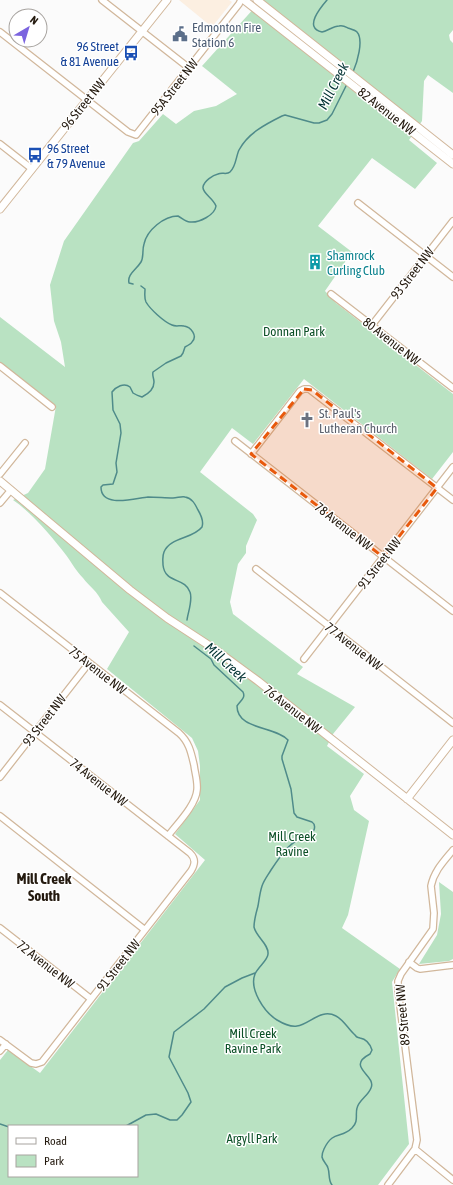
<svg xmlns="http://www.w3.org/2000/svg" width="453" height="1185" viewBox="0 0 453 1185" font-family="'Asap Condensed',sans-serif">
<rect width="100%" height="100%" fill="#fbfbfb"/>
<path fill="#fcefe1" d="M179 0H229L232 2 212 27Z"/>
<path fill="#b9e2c2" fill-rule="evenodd" d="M258 0H453V30L449 35 450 40 453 43V93L428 75 424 81 422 121 409 140 437 163 415 189 372 158 318 226 352 252 325 291 336 303 453 394V452L432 479 304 379 253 444 232 428 200 472 253 514 257 520 246 546V553L238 564 230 602 233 614 303 667 297 674 355 707 333 734 327 746 364 774 350 796 354 810 369 821 348 915 342 928 400 969 392 982 409 1144 378 1185H0V1060L8 1050 40 1073 205 860 175 834 200 800V766L198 751 192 738 107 669 129 632 102 602C98 592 89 586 83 578 76 571 72 563 66 555 53 538 31 512 13 500L28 493 45 469 56 406 0 362V317L65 367 61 342 54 321 50 285 64 241 133 143 139 141 163 114 176 124 194 111 216 106 237 94 202 66 257 5ZM9 1126H137V1176H9Z
M439 882 453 892V959L449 961 419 964 437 935 441 914Z"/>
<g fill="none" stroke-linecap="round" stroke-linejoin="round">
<path stroke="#4f8b8a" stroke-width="1.5" d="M327 0C321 7 303 28 322 32 328 31 333 26 339 26 343 25 346 27 348 28 351 29 355 30 357 32 364 40 357 63 353 72
M133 284 129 283C127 274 136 270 141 262 144 257 142 250 144 244 147 230 164 216 178 216 182 218 185 222 190 222 199 223 215 215 216 206 213 198 202 193 203 187 204 181 213 175 218 174 222 172 227 175 230 172 236 167 236 156 239 150 248 133 266 124 282 116L285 115 314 123H319L327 120 332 114 347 84
M141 286 145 289C145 293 144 298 146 302 150 309 164 322 172 325 176 327 180 325 184 326 191 327 198 336 192 342 191 344 187 346 185 347L183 353 181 356 166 363 153 372C152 376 154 378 154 382 154 390 148 394 142 397 139 396 136 395 133 393 132 391 131 389 130 387 124 382 116 387 112 392L113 410 120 424 121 433 116 463 117 472 113 484 103 485 101 487C101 509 136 498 148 497 157 497 165 498 173 498 177 498 182 496 185 497 192 498 195 504 198 510 201 515 204 521 202 527 193 539 170 537 164 552 162 557 163 560 163 565 165 584 185 577 190 592 193 600 188 612 187 620
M194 646 211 659 214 665 243 692C246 698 240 701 237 706 237 730 275 726 288 740L282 756V759L291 789 294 813 297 817 312 822C315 824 315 827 314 830L312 832C289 843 285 849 271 870 268 875 264 880 262 886 260 892 259 900 258 906 256 913 254 921 254 927 256 937 269 944 268 954 268 960 258 967 255 974 249 989 264 1012 277 1020 282 1023 291 1027 297 1026 310 1024 321 1008 336 1016 344 1020 348 1029 355 1035 357 1038 357 1037 360 1038 366 1039 370 1044 372 1050L370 1054C345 1067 377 1075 371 1088 368 1096 359 1100 357 1108 355 1115 359 1121 352 1128 341 1139 333 1130 324 1149 323 1151 322 1154 322 1157 323 1162 327 1164 328 1168 330 1174 328 1180 332 1185
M0 1124 9 1127
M126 1126 146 1115 156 1114 170 1120H177L182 1115 191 1102 188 1093 169 1057 174 1032 204 1009 225 987 242 978 255 973"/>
<g stroke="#d1b79b" stroke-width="8">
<path id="street" d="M102 0 189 68
M0 32 128 132 136 135 239 4 241 0
M0 144 32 169
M358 203 453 277
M331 294 453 388
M372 325 453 221
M0 366 52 407
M235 441 453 611
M251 454 300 391 304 389H309L453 500
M0 474 25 443
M0 503 11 490
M256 569 453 723
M0 593 179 733C189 742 191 752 194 765 195 773 198 782 197 790 196 805 177 824 168 836
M304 659 453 467
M0 705 190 853C196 859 195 864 191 871L42 1062 36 1064 31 1063 0 1040
M0 777 89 663
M0 816 145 930
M0 928 91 999
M409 962 417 968 420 969 453 965
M0 1051 6 1044
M415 1149 453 1180
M388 1185 415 1149 417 1140 398 990V981L401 974 433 929 434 913 431 886C434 871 444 861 453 850"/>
</g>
<g stroke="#d1b79b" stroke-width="9">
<path id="secondary" d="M244 0 453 164
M257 0 453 155
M0 209 167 0
M0 481 130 590 167 618 213 648 258 681 453 835
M407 799 453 740"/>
</g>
<use href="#street" stroke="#fff" stroke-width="5.5"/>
<use href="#secondary" stroke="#fff" stroke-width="7"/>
</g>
<path fill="#e8590c" fill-opacity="0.2" stroke="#e8590c" stroke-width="3" stroke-dasharray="8 5" stroke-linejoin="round" d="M304 389 312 390 437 488 383 557 251 454Z"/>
<defs>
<g id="civic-bare" transform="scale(1.2)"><path d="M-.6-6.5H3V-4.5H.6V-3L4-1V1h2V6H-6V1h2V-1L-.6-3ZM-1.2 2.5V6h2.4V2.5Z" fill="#5c6f8a" stroke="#fff" stroke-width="2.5" paint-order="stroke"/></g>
<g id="bus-bare" transform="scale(1.2)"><path d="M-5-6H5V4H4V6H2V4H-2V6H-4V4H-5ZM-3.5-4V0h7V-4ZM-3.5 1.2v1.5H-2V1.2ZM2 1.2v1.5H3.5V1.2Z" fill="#1a4fb4" stroke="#fff" stroke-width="2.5" paint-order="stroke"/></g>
<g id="building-bare" transform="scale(1.2)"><path d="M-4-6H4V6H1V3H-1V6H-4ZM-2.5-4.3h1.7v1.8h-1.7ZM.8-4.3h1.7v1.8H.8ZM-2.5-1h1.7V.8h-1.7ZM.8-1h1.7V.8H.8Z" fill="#0f9aa8" stroke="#fff" stroke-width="2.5" paint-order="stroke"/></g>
<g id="church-bare" transform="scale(1.2)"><path d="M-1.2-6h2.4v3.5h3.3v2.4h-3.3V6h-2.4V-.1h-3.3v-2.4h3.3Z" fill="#6b7280" stroke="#fff" stroke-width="2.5" paint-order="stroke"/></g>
</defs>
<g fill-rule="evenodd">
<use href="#civic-bare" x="180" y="34"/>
<use href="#bus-bare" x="131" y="53"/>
<use href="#bus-bare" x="35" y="155"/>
<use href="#building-bare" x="315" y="262"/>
<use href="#church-bare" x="307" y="420"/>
</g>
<g text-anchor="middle" stroke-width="3" stroke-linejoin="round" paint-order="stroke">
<g font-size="13" fill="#4e5e75" stroke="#fff" text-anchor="start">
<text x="192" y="32">Edmonton Fire<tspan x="192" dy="15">Station 6</tspan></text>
</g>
<g font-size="13" fill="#164399" stroke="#fff" text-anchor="end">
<text x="119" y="51">96 Street<tspan x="119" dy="15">&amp; 81 Avenue</tspan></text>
<text x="47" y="153" text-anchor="start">96 Street<tspan x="47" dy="15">&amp; 79 Avenue</tspan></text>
</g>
<g font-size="13" fill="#241a0f" stroke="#fff">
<text transform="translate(174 87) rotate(-52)" y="5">95A Street NW</text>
<text transform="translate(83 104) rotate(-51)" y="5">96 Street NW</text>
<text transform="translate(387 111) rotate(38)" y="5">82 Avenue NW</text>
<text transform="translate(412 273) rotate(-52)" y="5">93 Street NW</text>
<text transform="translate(392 341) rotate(38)" y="5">80 Avenue NW</text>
<text transform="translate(344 526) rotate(38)" y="5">78 Avenue NW</text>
<text transform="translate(379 563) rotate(-52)" y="5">91 Street NW</text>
<text transform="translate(354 646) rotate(38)" y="5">77 Avenue NW</text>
<text transform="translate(98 670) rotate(38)" y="5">75 Avenue NW</text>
<text transform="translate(293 709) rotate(38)" y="5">76 Avenue NW</text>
<text transform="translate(44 720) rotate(-52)" y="5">93 Street NW</text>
<text transform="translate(99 782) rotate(38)" y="5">74 Avenue NW</text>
<text transform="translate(46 964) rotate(38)" y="5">72 Avenue NW</text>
<text transform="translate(118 965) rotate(-52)" y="5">91 Street NW</text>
<text transform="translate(402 1015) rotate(-95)" y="5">89 Street NW</text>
</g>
<g font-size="13" fill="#0d838f" stroke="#fff" text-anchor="start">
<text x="327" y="260">Shamrock<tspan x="327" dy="15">Curling Club</tspan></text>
</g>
<g font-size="13" fill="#0c5027" stroke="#fff">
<text x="294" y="336">Donnan Park</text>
<text x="292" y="841">Mill Creek<tspan x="292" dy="15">Ravine</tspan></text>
<text x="253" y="1038">Mill Creek<tspan x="253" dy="15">Ravine Park</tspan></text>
<text x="252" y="1143">Argyll Park</text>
</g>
<g font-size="13" fill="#5b616d" stroke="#fff" text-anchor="start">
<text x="319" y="418">St. Paul's<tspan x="319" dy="15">Lutheran Church</tspan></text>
</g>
<g font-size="14" font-style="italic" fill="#033233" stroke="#fff">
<text transform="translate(333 86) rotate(-63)" y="5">Mill Creek</text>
<text transform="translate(226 662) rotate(43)" y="5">Mill Creek</text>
</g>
<g font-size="15" font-weight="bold" fill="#241a0f" stroke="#fff">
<text x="44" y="884">Mill Creek<tspan x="44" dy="17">South</tspan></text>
</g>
</g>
<rect x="8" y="1125" width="130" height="52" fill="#ffffff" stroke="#a7a39f"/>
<rect x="16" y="1138" width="20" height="6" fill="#ffffff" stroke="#a7a39f"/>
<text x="44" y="1145" font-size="12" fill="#241a0f">Road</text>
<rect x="16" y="1155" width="20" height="12" fill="#b9e2c2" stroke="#a7a39f"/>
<text x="44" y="1165" font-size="12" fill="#241a0f">Park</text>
<g transform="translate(28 28) rotate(38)"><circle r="19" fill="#ffffff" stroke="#a7a39f"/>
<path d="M0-3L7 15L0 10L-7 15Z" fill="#7b64df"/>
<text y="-6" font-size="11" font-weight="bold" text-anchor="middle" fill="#241a0f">N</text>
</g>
</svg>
